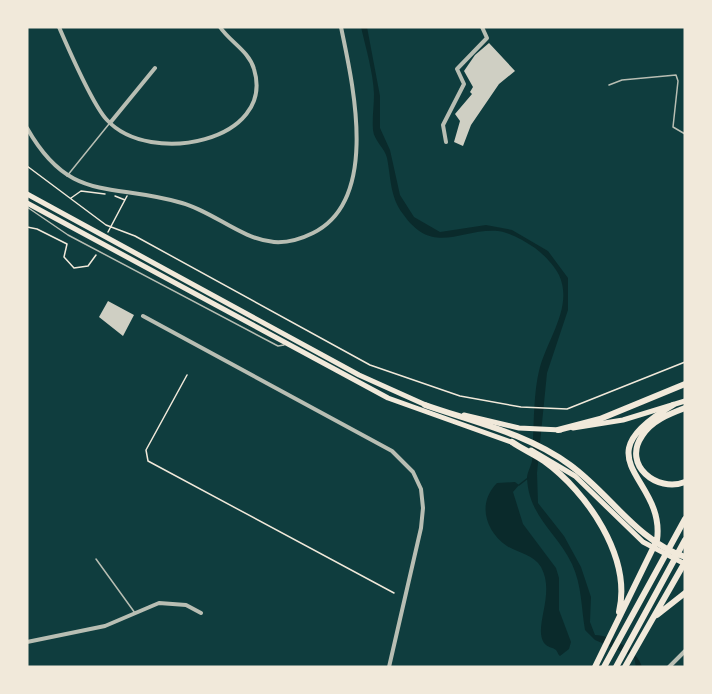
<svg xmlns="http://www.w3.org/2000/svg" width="712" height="694" viewBox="0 0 712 694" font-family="Karla,sans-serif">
<rect width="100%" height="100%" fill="#0f3d3e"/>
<path fill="#0a2a2b" d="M361 27H367L380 96V128L390 150 400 195 414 217 440 232 486 225 512 230 548 251 568 278V310L547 373 537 473 538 503 564 536 581 567 591 597 590 622 595 635C611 635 638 651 642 667H636L634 657 595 640 585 630C581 607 582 586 572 564 556 531 529 517 527 478 527 473 531 466 532 461 534 434 533 395 539 371 546 340 574 307 559 275 554 265 544 255 535 248 524 241 512 233 498 231 461 228 433 257 403 214 390 197 391 178 387 158 385 148 374 141 373 130 372 118 374 106 374 94 373 72 366 49 361 27Z
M515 482 519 485 513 492 523 524 556 568 559 578V610L571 642 569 649 560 656C558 655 558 652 556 650 552 647 548 648 544 643 533 626 556 594 541 567 534 555 518 553 507 546 485 531 477 503 497 483Z"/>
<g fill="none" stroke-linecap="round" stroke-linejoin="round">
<path stroke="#0a2a2b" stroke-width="1.5" d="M519 485 528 478"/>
</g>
<path fill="#cfcfc3" d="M489 43 515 71 499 84 471 125 463 146 454 142 460 121 455 114 472 94 470 92 473 87 464 71 475 55Z
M108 301 134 315 123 336 99 317Z"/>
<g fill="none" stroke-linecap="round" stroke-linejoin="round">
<path stroke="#f1e9da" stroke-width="1.5" d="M27 166 106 225 135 236 370 365 460 396 521 407 567 409 685 362
M115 196 125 200
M71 198 81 191 105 194
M27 227 37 229 67 244 64 257 74 268 88 266 96 255
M108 232 127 196
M187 375 146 450 148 461 394 593"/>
<path stroke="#b8beb3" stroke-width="1.5" d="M609 85 622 80 676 75 678 81 673 127 685 134
M67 176 109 124
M27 207 68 235 278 346 284 345
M96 559 135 613"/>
<path stroke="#b8beb3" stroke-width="4" d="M59 27C69 50 92 104 107 120 150 167 276 141 254 69 249 51 230 42 220 27
M110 123 155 68
M27 128C70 204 110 182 182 203 214 212 241 239 274 242 288 243 301 239 313 233 380 200 353 85 341 27
M446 142 443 125 464 84 457 69 487 38 482 27
M143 316 392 451 413 472 421 489 423 508 421 528 389 667
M27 642 105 626 159 603 186 605 201 613
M669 667 685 651"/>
<path stroke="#f1e9da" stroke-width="5" d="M27 194 359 375 428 406
M27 203 388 398 514 443
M464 415 519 428 561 430
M573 428 623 420 685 401
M531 450 575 476 643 542 685 564"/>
<path stroke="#f1e9da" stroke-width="6" d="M425 405C474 422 528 434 570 465 610 494 636 540 685 557
M685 408C669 414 651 421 642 436 622 465 657 493 685 482
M558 430 600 419 685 384
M512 442C522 449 534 454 544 461 587 492 632 557 619 612
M657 615 685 593
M595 667 657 540C666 477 578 460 673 405
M604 667 685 519
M616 667 685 540
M625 667 685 562"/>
</g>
<rect width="712" height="694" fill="none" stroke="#f1e9da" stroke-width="57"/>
</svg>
